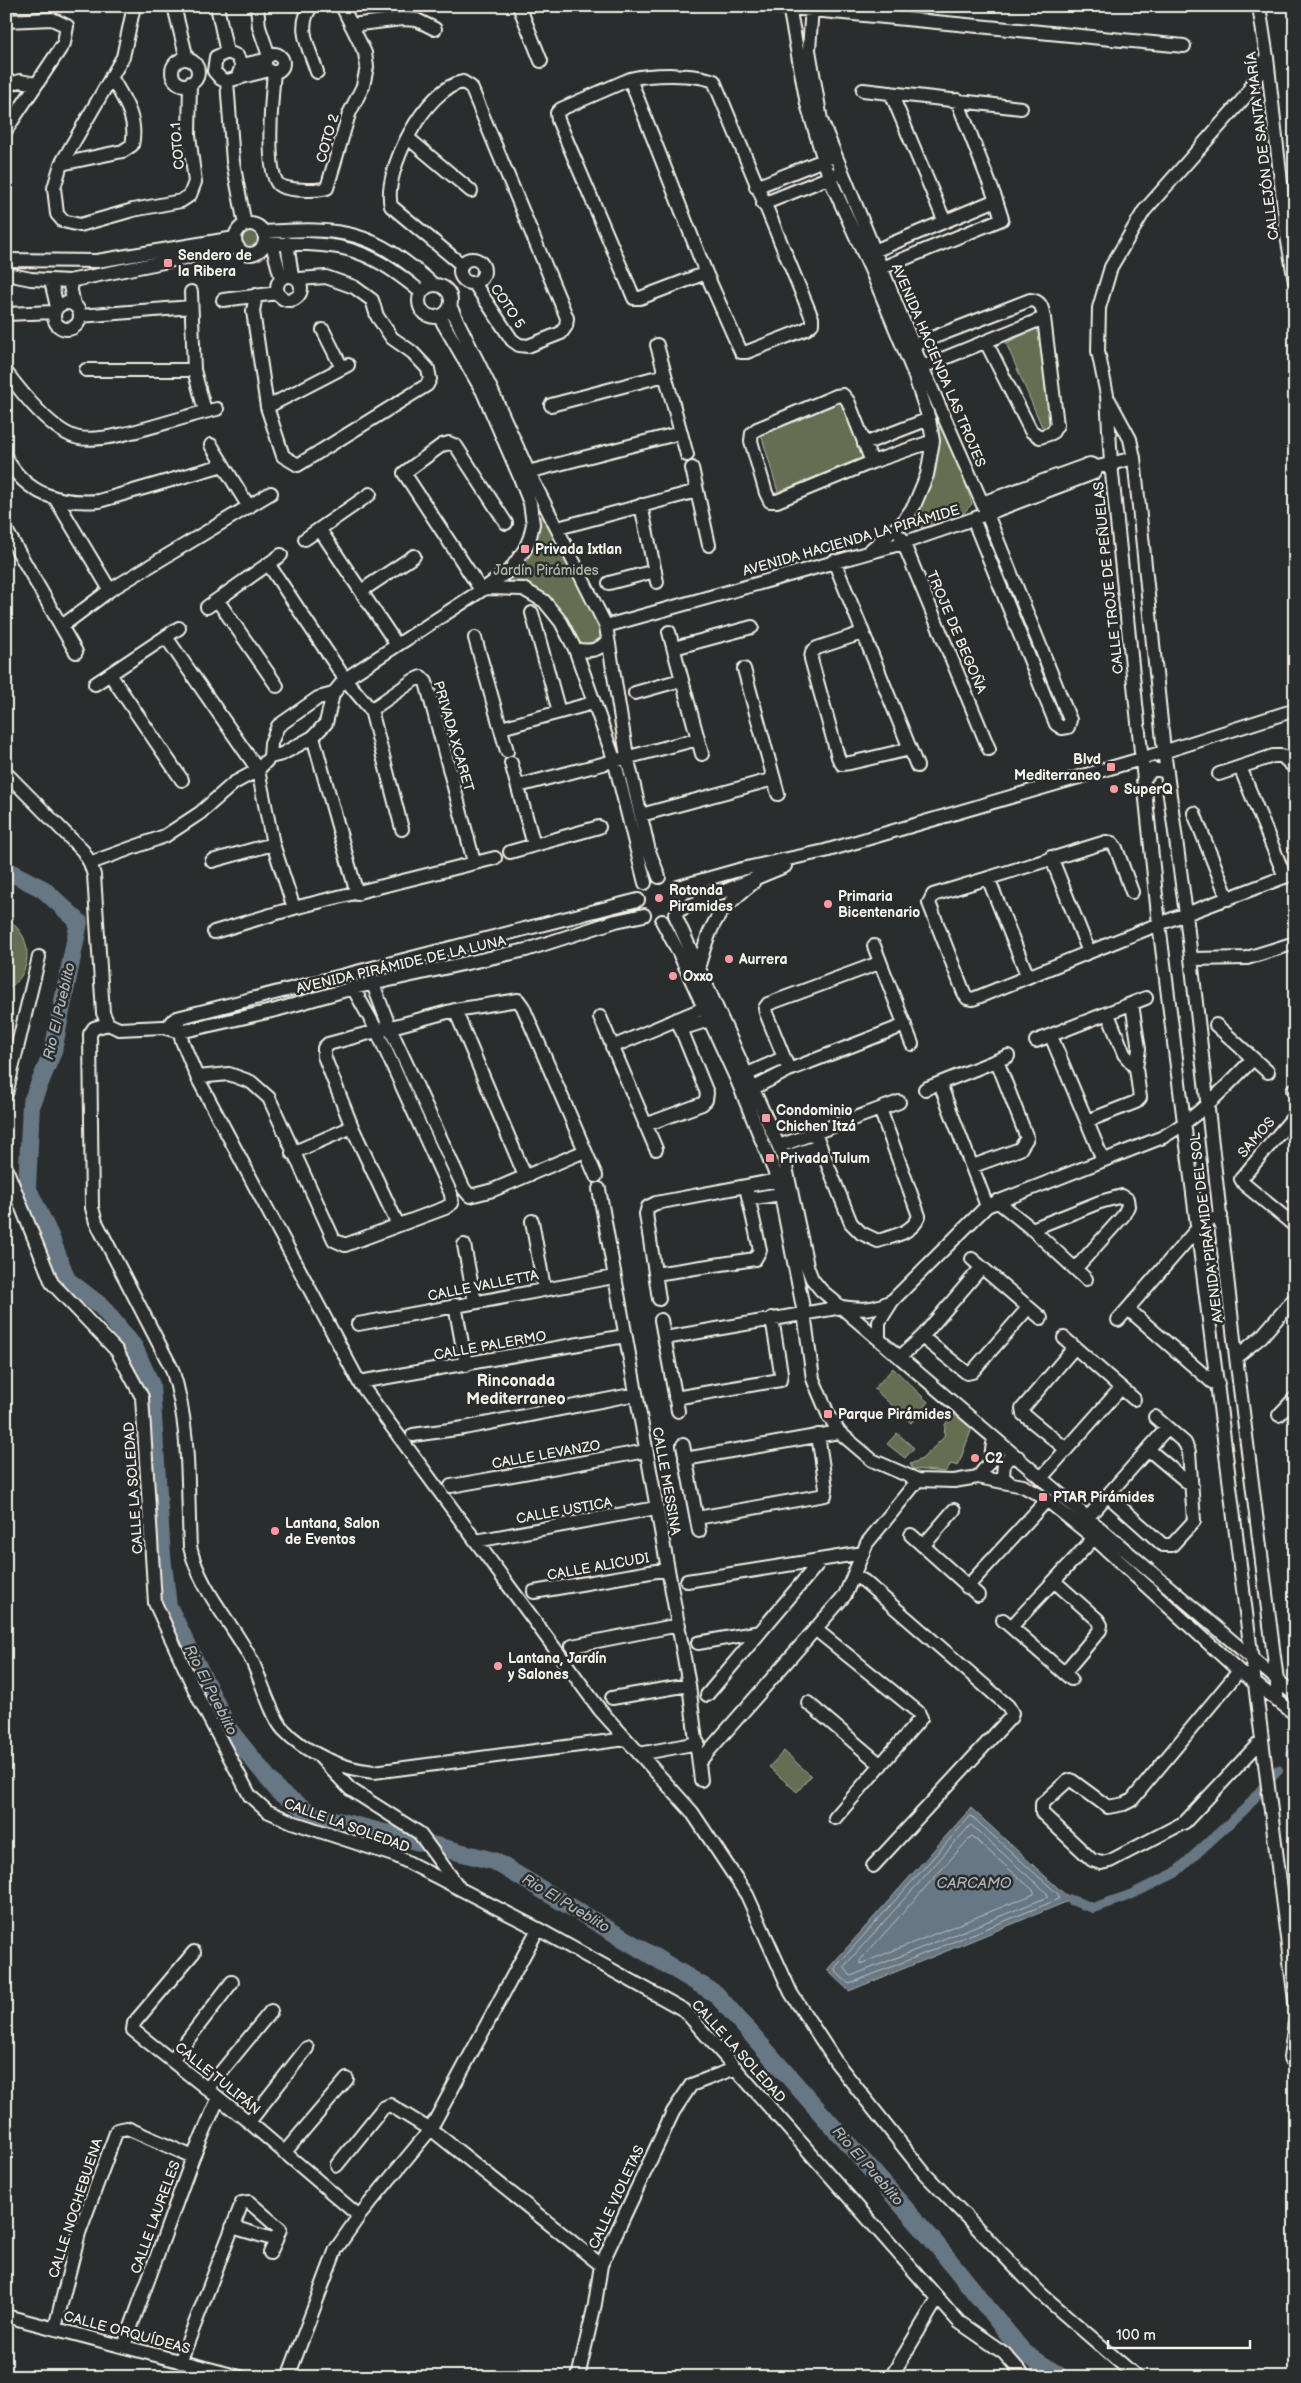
<svg xmlns="http://www.w3.org/2000/svg" width="1301" height="2383" viewBox="0 0 1301 2383" font-family="'Balsamiq Sans',sans-serif">
<rect width="100%" height="100%" fill="#2a2d2e"/>
<filter id="ink" filterUnits="userSpaceOnUse"><feTurbulence type="fractalNoise" baseFrequency=".02" numOctaves="2"/><feDisplacementMap in="SourceGraphic" scale="10" xChannelSelector="R" yChannelSelector="G"/><feConvolveMatrix kernelMatrix="1 2 1 2 8 2 1 2 1" color-interpolation-filters="sRGB"/></filter>
<g filter="url(#ink)">
<path fill="#656d53" stroke="#acaf9e" d="M237 239a14 14 0 1 1 28 0a14 14 0 1 1-28 0Z
M1038 328 1050 427H1042L1006 343Z
M841 402 863 457 778 492 761 434Z
M945 419 972 504 960 517 921 528 915 520 936 470 940 420Z
M543 516 552 519 608 640 583 651C573 638 555 609 544 600 531 591 515 593 510 576L536 520Z
M6 916C12 922 20 930 24 938 31 957 26 980 6 989Z
M893 1368 928 1402 911 1423 874 1389Z
M953 1411 972 1428 958 1466 951 1464 945 1472 913 1469 910 1464 922 1459 944 1437 945 1425Z
M897 1433 914 1448 905 1458 887 1444Z
M784 1751 811 1776 797 1792 769 1767Z"/>
<path fill="#677784" stroke="#9fa8ac" d="M971 1808 1071 1900 849 1991 827 1970Z"/>
<g fill="none" stroke-linecap="round" stroke-linejoin="round">
<path stroke="#bcc0c0" stroke-width="1" d="M971 1816 1059 1895V1899L849 1984 835 1971V1968Z
M971 1825 1047 1893 1048 1897 851 1976 844 1967Z
M972 1836 1034 1891V1894L860 1964V1961Z"/>
<path stroke="#677784" stroke-width="10" d="M1291 1755 1295 1750
M1071 1900 1093 1908 1130 1895 1175 1873 1245 1809 1278 1770"/>
<path stroke="#677784" stroke-width="18" d="M6 870 43 889 79 922 53 1051 31 1104 27 1187 50 1236 67 1280 102 1307 134 1347 151 1385 162 1556 168 1606 229 1730 280 1793 314 1815 494 1861 716 1994 931 2238 1023 2352 1061 2377"/>
<g stroke="#f4f1e8" stroke-width="16">
<path id="minor" d="M134 6 123 57 61 164 54 188 57 214 63 221 80 225 133 210 181 201 190 195 195 182 189 135 190 83
M174 6 187 59
M217 6 227 53
M257 6 259 27 269 56
M312 6C295 26 310 50 317 72
M519 6 541 61
M771 6 1184 46
M789 6 807 104 829 177 872 272 913 371 929 419 933 441 927 475 914 506 903 522 868 552
M812 6 809 50 821 120 922 367 987 514 1070 720 1068 727 1062 728 1056 724 973 519
M1259 6 1267 58 1287 236 1295 282
M6 21 52 19 67 26 64 43 6 130
M351 25 402 19 417 20 435 29
M265 63a9 9 0 1 1 18 0a9 9 0 1 1-18 0Z
M1267 58 1245 97 1144 211 1111 267 1099 308 1098 351 1107 395 1111 464 1159 924 1295 2001
M172 72a13 13 0 1 1 26 0a13 13 0 1 1-26 0Z
M242 65 265 60
M274 72C272 93 265 169 278 184 284 191 319 191 327 188L349 114 363 86 367 67 365 53 342 6
M238 76 242 65 237 56 228 52 216 57 214 71 221 79 227 81 269 70
M630 79 706 273 741 352H747L806 329 812 324V318L714 81C694 73 651 74 630 79L561 109 557 113 558 120 634 298H640L706 273
M227 81 233 162 245 225
M6 85 20 81 36 84
M863 90 1021 108
M891 93 944 220
M408 138 471 191
M61 164 123 151 132 145C138 119 124 99 111 77
M756 187 831 157
M763 204 835 175
M235 239a15 15 0 1 1 30 0a15 15 0 1 1-30 0Z
M264 232C345 227 371 230 434 285
M287 243 292 276
M264 244C339 243 361 243 421 292
M272 244 281 278
M867 254 996 200
M460 271a12 12 0 1 1 24 0a12 12 0 1 1-24 0Z
M6 260 97 261 235 238
M462 265 391 206C382 172 426 87 463 82L471 87 567 318 566 326 561 333 528 346 519 345 512 340 474 283
M874 271 1002 219 996 200 957 100
M6 274 31 279 69 281 238 247
M277 288a12 12 0 1 1 24 0a12 12 0 1 1-24 0Z
M51 281 57 307
M69 281 74 305
M419 301a16 16 0 1 1 32 0a16 16 0 1 1-32 0Z
M191 292 194 370 205 411
M256 295 253 311 267 407 283 456 298 465 427 385 430 379 428 369 412 352 392 338 377 316 372 300 354 287 326 277 299 279
M223 300 278 293
M54 316a13 13 0 1 1 26 0a13 13 0 1 1-26 0Z
M450 306 491 389 528 471 606 626 627 756 649 851 659 877
M6 314 54 312
M80 316 191 307
M323 330 342 368
M657 345 687 455
M906 348 1030 300C1042 301 1042 308 1044 318L1057 425 1052 433 1040 437 1031 431 986 342
M86 370H194
M915 370 1044 318
M6 372C22 393 53 433 79 438 111 444 181 416 217 409
M1109 400 1130 439 1134 458 1164 751 1186 914 1236 1357 1277 1680V1701
M551 405 665 375
M267 407 348 365
M864 444 929 419
M211 445 249 507
M6 458C27 495 59 504 99 501L223 465
M872 462 848 401 843 395 836 396 757 429 752 433 751 441 766 493 770 501H777L872 462 933 441
M692 468 709 545
M520 474 680 433
M55 498 110 590
M982 503 1090 464 1098 467 1134 458
M641 505 657 582
M558 528 697 491
M6 530 76 652
M320 530 397 645
M901 537 989 749
M305 539 370 494
M834 561 917 766
M269 565 345 679 371 710 402 829
M609 583 655 571
M485 588 523 589 544 601 561 622 575 649 614 759 645 883
M481 590 404 473 442 445 449 443 456 446 506 523
M361 591 414 556
M218 601 277 686
M207 607 281 555
M532 613 559 712
M62 626 110 590 271 493
M606 626 903 543 973 519 1094 473 1098 467
M669 632 702 754
M862 633 817 648 812 652 811 659 838 757 842 764 850 763 910 749
M166 637 258 770 273 844 294 908
M475 638 507 751
M674 648 752 627
M575 649C589 652 599 651 608 640
M744 669 778 794
M111 676 182 780
M95 684 179 628
M635 693 681 680
M371 710 414 680 421 677 426 682 474 862
M501 728 593 703
M313 737 357 894
M270 757 271 743 278 726 318 698 333 694
M511 763 534 845
M1240 767 1285 877
M6 773 83 851 90 863 94 875 103 1013 108 1024 119 1029 163 1027 180 1032 276 1010 353 988 526 950 616 921 644 915
M1219 774 1273 756H1282L1295 768
M1143 780 1153 769 1167 772
M518 786 698 739
M1194 813 1228 899
M641 815 774 779
M510 852 599 827
M1051 857 1089 952
M212 861 273 844
M90 863 165 836 200 813 234 783 258 770 270 757 282 754 313 737 326 723 333 694 345 679 485 588 511 569 525 549 530 537 533 524 530 503 519 475 483 392 439 316
M988 878 1028 977
M678 887 742 869 825 851 1141 759 1295 710
M1132 892 1116 848 1112 843 1106 842 933 895 929 903 964 993 967 998 973 999 1159 924 1295 873
M679 910 785 866
M675 915 784 1158 807 1266 812 1279 821 1290 1295 1695
M662 921 679 953 737 1080 778 1180 804 1313 813 1379 828 1414 839 1432 872 1460 918 1480 954 1481 978 1477 1023 1486 1043 1497 1094 1538 1239 1671 1295 1714
M214 932 294 908 495 858
M874 946 912 1044
M1191 959 1247 958 1295 943
M698 969C710 924 716 912 753 883
M373 984 389 1026 464 1189 470 1196 493 1190 585 1151
M455 1010 525 1176
M1108 1014 1124 1054 1136 1068
M600 1017 656 1149
M177 1018 182 1041 197 1077 359 1382 600 1710 692 1812 747 1895 791 1993 836 2062 925 2174 1040 2293 1137 2377
M171 1022 177 1018 638 900
M108 1024 94 1028 90 1034 92 1208 96 1222 172 1369C191 1426 187 1488 190 1547 200 1591 233 1623 253 1663 261 1680 272 1717 283 1729 305 1753 342 1769 374 1772L626 1739
M1216 1025 1268 1072
M681 1029 709 1020
M1051 1036 1103 1160
M1036 1041 1146 998
M612 1047 704 1008
M789 1070 766 1013 765 1008 768 1004 879 963
M197 1077 229 1074 251 1082 269 1098 334 1240 345 1245 445 1208 452 1203 451 1194 376 1029 353 988
M741 1077 783 1058
M940 1084 987 1206
M925 1089 1008 1056
M1293 1090 1295 1092
M746 1092 789 1070 905 1025
M6 1094 39 957
M1295 1115 1241 1179 1244 1184 1295 1226
M1087 1121 1136 1102 1140 1098 1136 1068 1139 1049 1132 1004
M645 1125 702 1104 706 1100 707 1093 677 1019
M815 1133 851 1223 861 1233 878 1241C893 1236 913 1233 919 1216L880 1109
M779 1146 899 1102
M292 1153 352 1127
M784 1158 820 1146
M973 1166 1020 1149 1027 1138 997 1061
M6 1168 52 1283 117 1351 142 1397 155 1603 199 1699 250 1796 267 1811 292 1822 396 1856 538 1929 684 2010 959 2322 1004 2353 1025 2377
M599 1189 689 1685 701 1780
M749 1199 781 1194
M997 1201 1032 1229 1086 1279
M532 1221 544 1288
M398 1225 352 1127 324 1056V1048L328 1044 455 1010 518 1000 523 1007 596 1176
M1032 1229 1100 1202 1122 1196 1127 1199 1128 1206 1123 1216 1076 1268
M464 1245 475 1302
M972 1259 1041 1318
M655 1274 755 1259 760 1250 746 1187
M659 1299 646 1214 648 1207 656 1203 778 1180
M455 1305 466 1365
M1128 1309 1212 1382 1218 1384
M661 1320 678 1411
M1118 1320 1197 1229 1203 1223 1221 1216
M358 1324 614 1277
M922 1337 967 1373 972 1372 1028 1308
M665 1338 842 1307C861 1310 874 1310 891 1301
M879 1338V1322L893 1300 987 1206 1163 1137C1198 1117 1225 1088 1253 1059
M1064 1338 1134 1399
M900 1357 922 1337 981 1268
M1236 1357 1261 1337 1295 1298
M359 1382 625 1336
M675 1398 780 1380 781 1373 772 1318
M1279 1415 1295 1398
M413 1435 464 1428 636 1394
M683 1445 699 1531
M1066 1449 1023 1414 1022 1409 1074 1348
M1149 1450 1192 1486
M685 1459 839 1432
M978 1477 990 1462 994 1438
M1041 1478 1121 1388
M1009 1482 1003 1477 1004 1463 1009 1458 1018 1457
M451 1486 646 1451
M1108 1496 1163 1545H1172L1194 1521 1189 1452 1185 1443 1155 1417
M697 1518 825 1495 826 1488 818 1435
M1082 1524 1167 1428
M911 1535 978 1595
M476 1541 656 1508
M923 1546 954 1510
M854 1576 864 1581 1008 1706 1012 1713 1011 1717 873 1866
M687 1581 863 1553
M1054 1581 1098 1620 1101 1625 1100 1630 1064 1673
M967 1587 1047 1500
M534 1592 668 1569
M1003 1620 1071 1679
M1012 1626 1094 1538
M815 1629 918 1712 921 1718 835 1818
M698 1643 760 1632
M572 1646 679 1625
M1239 1671 1132 1800 1124 1804 1108 1807 1071 1780 1066 1782 1042 1804V1813L1092 1860 1101 1863 1110 1861 1185 1822 1262 1740
M707 1695 821 1560
M612 1698 689 1685
M808 1703 881 1765
M639 1754 698 1743
M320 1757 350 1789 419 1833 460 1889
M699 1762 845 1595 867 1543 918 1480
M194 1952 134 2023 133 2030 249 2122 359 2216
M1295 2022 1290 2058 1295 2062
M172 2060 232 1982
M207 2089 271 2011
M249 2122 307 2048
M284 2153 347 2079
M337 2165 383 2108 390 2105 437 2134 601 2265
M270 2253 276 2240
M6 2316 240 2377
M55 2328 79 2233 117 2130 127 2128 193 2157
M124 2346 193 2157 218 2099
M180 2362 242 2203 249 2202 280 2229 276 2240 232 2227
M288 2377 336 2249 359 2216 430 2130 538 1929
M578 2377 595 2304 601 2265 673 2112 691 2085 736 2068
M891 2377 938 2298"/>
</g>
<use href="#minor" stroke="#2a2d2e" stroke-width="12"/>
</g>
</g>
<g fill="#ff9aa2" stroke="#2a2d2e" stroke-width="2">
<rect x="163" y="258" width="10" height="10" rx="2.5"/>
<rect x="520" y="544" width="10" height="10" rx="2.5"/>
<rect x="1106" y="762" width="10" height="10" rx="2.5"/>
<circle cx="1114" cy="789" r="5"/>
<circle cx="659" cy="898" r="5"/>
<circle cx="828" cy="904" r="5"/>
<circle cx="729" cy="959" r="5"/>
<circle cx="673" cy="976" r="5"/>
<rect x="761" y="1113" width="10" height="10" rx="2.5"/>
<rect x="765" y="1153" width="10" height="10" rx="2.5"/>
<rect x="823" y="1409" width="10" height="10" rx="2.5"/>
<circle cx="975" cy="1458" r="5"/>
<rect x="1038" y="1492" width="10" height="10" rx="2.5"/>
<circle cx="275" cy="1531" r="5"/>
<circle cx="498" cy="1666" r="5"/>
</g>
<g text-anchor="middle" stroke-width="5" stroke-linejoin="round" paint-order="stroke">
<g font-size="14" fill="#f4f1e8" stroke="#2a2d2e">
<text transform="translate(327 138) rotate(-74)" y="5">COTO 2</text>
<text transform="translate(177 146) rotate(-95)" y="5">COTO 1</text>
<text transform="translate(1262 146) rotate(-97)" y="5">CALLEJÓN DE SANTA MARÍA</text>
<text transform="translate(508 306) rotate(56)" y="5">COTO 5</text>
<text transform="translate(939 365) rotate(67)" y="5">AVENIDA HACIENDA LAS TROJES</text>
<text transform="translate(851 540) rotate(-16)" y="5">AVENIDA HACIENDA LA PIRÁMIDE</text>
<text transform="translate(1108 578) rotate(-96)" y="5">CALLE TROJE DE PEÑUELAS</text>
<text transform="translate(957 632) rotate(67)" y="5">TROJE DE BEGOÑA</text>
<text transform="translate(454 736) rotate(74)" y="5">PRIVADA XCARET</text>
<text transform="translate(401 964) rotate(-13)" y="5">AVENIDA PIRÁMIDE DE LA LUNA</text>
<text transform="translate(1256 1137) rotate(-49)" y="5">SAMOS</text>
<text transform="translate(1206 1228) rotate(-97)" y="5">AVENIDA PIRÁMIDE DEL SOL</text>
<text transform="translate(483 1285) rotate(-11)" y="5">CALLE VALLETTA</text>
<text transform="translate(490 1345) rotate(-10)" y="5">CALLE PALERMO</text>
<text transform="translate(546 1454) rotate(-10)" y="5">CALLE LEVANZO</text>
<text transform="translate(667 1481) rotate(80)" y="5">CALLE MESSINA</text>
<text transform="translate(133 1488) rotate(-94)" y="5">CALLE LA SOLEDAD</text>
<text transform="translate(564 1510) rotate(-10)" y="5">CALLE USTICA</text>
<text transform="translate(598 1566) rotate(-10)" y="5">CALLE ALICUDI</text>
<text transform="translate(347 1825) rotate(20)" y="5">CALLE LA SOLEDAD</text>
<text transform="translate(739 2051) rotate(48)" y="5">CALLE LA SOLEDAD</text>
<text transform="translate(218 2078) rotate(39)" y="5">CALLE TULIPÁN</text>
<text transform="translate(616 2197) rotate(-65)" y="5">CALLE VIOLETAS</text>
<text transform="translate(75 2208) rotate(-72)" y="5">CALLE NOCHEBUENA</text>
<text transform="translate(155 2217) rotate(-70)" y="5">CALLE LAURELES</text>
<text transform="translate(127 2332) rotate(15)" y="5">CALLE ORQUÍDEAS</text>
</g>
<g font-size="14" font-weight="bold" fill="#f4f1e8" stroke="#2a2d2e" text-anchor="start">
<text x="178" y="260">Sendero de<tspan x="178" dy="16">la Ribera</tspan></text>
<text x="535" y="554">Privada Ixtlan</text>
<text x="1101" y="764" text-anchor="end">Blvd<tspan x="1101" dy="16">Mediterraneo</tspan></text>
<text x="1124" y="794">SuperQ</text>
<text x="669" y="895">Rotonda<tspan x="669" dy="16">Piramides</tspan></text>
<text x="838" y="901">Primaria<tspan x="838" dy="16">Bicentenario</tspan></text>
<text x="739" y="964">Aurrera</text>
<text x="683" y="981">Oxxo</text>
<text x="776" y="1115">Condominio<tspan x="776" dy="16">Chichen Itzá</tspan></text>
<text x="780" y="1163">Privada Tulum</text>
<text x="838" y="1419">Parque Pirámides</text>
<text x="985" y="1463">C2</text>
<text x="1053" y="1502">PTAR Pirámides</text>
<text x="285" y="1528">Lantana, Salon<tspan x="285" dy="16">de Eventos</tspan></text>
<text x="508" y="1663">Lantana, Jardín<tspan x="508" dy="16">y Salones</tspan></text>
</g>
<g font-size="14" fill="#b4b6a5" stroke="#2a2d2e">
<text x="546" y="575">Jardín Pirámides</text>
</g>
<g font-size="15" font-style="italic" fill="#aeb4b6" stroke="#2a2d2e">
<text transform="translate(59 1011) rotate(-77)" y="5">Rio El Pueblito</text>
<text transform="translate(211 1690) rotate(63)" y="5">Rio El Pueblito</text>
<text x="974" y="1888">CARCAMO</text>
<text transform="translate(566 1903) rotate(31)" y="5">Rio El Pueblito</text>
<text transform="translate(868 2166) rotate(49)" y="5">Rio El Pueblito</text>
</g>
<g font-size="16" font-weight="bold" fill="#f4f1e8" stroke="#2a2d2e">
<text x="516" y="1386">Rinconada<tspan x="516" dy="18">Mediterraneo</tspan></text>
</g>
</g>
<rect width="1301" height="2383" fill="none" stroke="#2a2d2e" stroke-width="25"/>
<rect x="12" y="12" width="1276" height="2358" fill="none" stroke="#f4f1e8" stroke-width="2" filter="url(#ink)"/>
<path d="M1108 2340v8h142v-8" fill="none" stroke="#f4f1e8" stroke-width="2.5"/>
<text x="1116" y="2340" font-size="15" fill="#f4f1e8" stroke="#2a2d2e" stroke-width="4" paint-order="stroke">100 m</text>
</svg>
